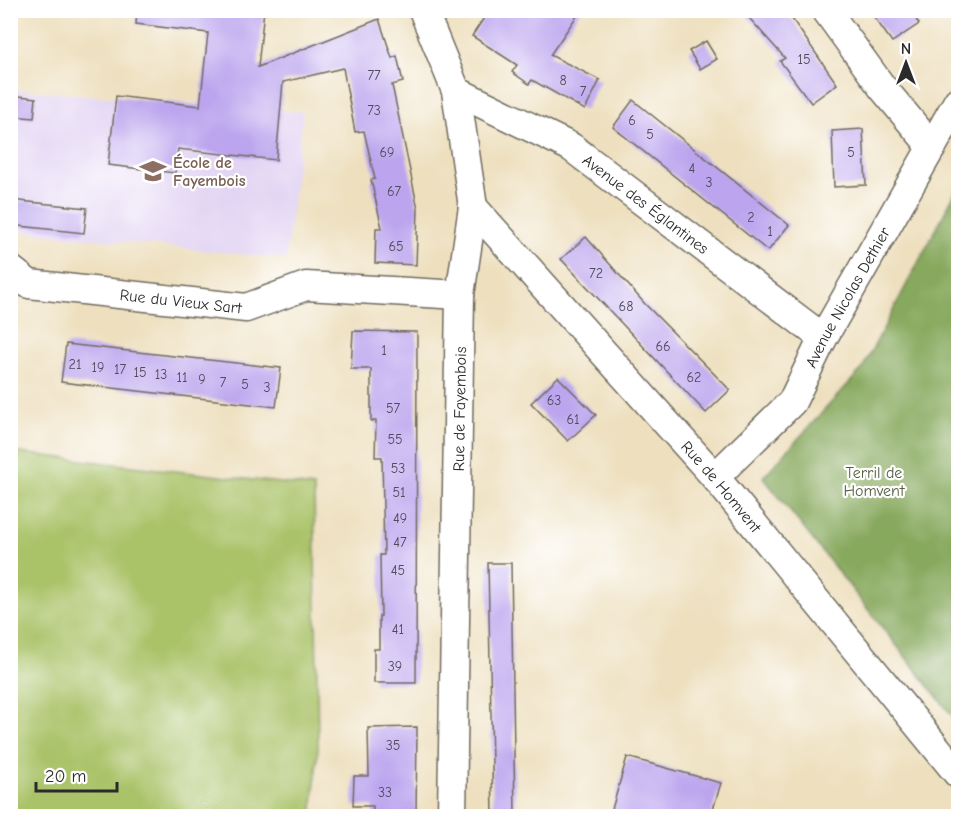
<svg xmlns="http://www.w3.org/2000/svg" width="969" height="827" viewBox="0 0 969 827" font-family="'Comic Neue',sans-serif">
<rect width="100%" height="100%" fill="#fff"/>
<filter id="ink" filterUnits="userSpaceOnUse"><feTurbulence type="fractalNoise" baseFrequency=".0167" numOctaves="2"/><feDisplacementMap in="SourceGraphic" scale="12" xChannelSelector="R" yChannelSelector="G"/><feConvolveMatrix kernelMatrix="1 2 1 2 8 2 1 2 1" color-interpolation-filters="sRGB"/></filter>
<filter id="wash" filterUnits="userSpaceOnUse"><feTurbulence type="fractalNoise" baseFrequency=".008" numOctaves="4" result="noise"/><feDisplacementMap in="SourceGraphic" scale="24" xChannelSelector="R" yChannelSelector="G"/><feGaussianBlur stdDeviation="1.35" result="paint"/><feColorMatrix in="noise" values="0 0 0 0 0 0 0 0 0 0 0 0 0 0 0 0 0 1.4 0 .05"/><feComposite in="paint" operator="in"/></filter>
<g filter="url(#wash)">
<rect width="100%" height="100%" fill="#eee0bf"/>
<path fill="#e2d4f3" d="M10 89 303 112 286 259 11 230Z"/>
<path fill="#aac369" stroke="#6a774a" stroke-width="1.5" d="M11 452 314 487 318 747 312 816H11Z"/>
<path fill="#87a95d" stroke="#596a44" stroke-width="1.5" d="M958 187V723L763 477 862 369Z"/>
<g id="blocks">
<path fill="#bca5ee" d="M137 10H264L258 67 379 19 392 58 397 56 403 82 392 85 418 209 416 265 375 263 376 228H382L371 180 375 179 364 131 355 132 343 68 283 82 276 160 178 149 175 173 108 165 116 96 200 106 208 33 136 24Z
M489 10H581L550 55 600 80 585 110 532 80 529 84 512 72 517 65 472 36Z
M742 10H786L837 84 811 103 780 61 785 58Z
M869 10H910L919 24 892 42Z
M706 41 717 59 700 69 689 51Z
M10 95 36 98 34 118 10 116Z
M633 100 789 225 768 251 613 127Z
M863 129 866 185 834 187 832 131Z
M10 200 87 208 84 233 10 225Z
M586 237 645 304 730 390 706 413 561 259Z
M353 331 417 332 416 683H374V649H379V616H381L380 555H384L382 457H375L376 421H371V369H351Z
M66 344 281 368 276 407 61 382Z
M558 377 596 415 568 441 531 403Z
M488 563H511L515 816H493Z
M417 727 416 816H373V806H353L354 776H369L368 728Z
M627 757 721 783 711 816H610Z"/>
</g>
</g>
<g filter="url(#ink)">
<use href="#blocks" fill-opacity="0" stroke="#6f6a5f" stroke-width="1.5"/>
<g fill="none" stroke-linecap="round" stroke-linejoin="round">
<g stroke="#6f6a5f" stroke-width="31">
<g id="street">
<path d="M423 10 456 91 473 207 460 295 452 816"/>
<path d="M826 10 882 87 932 147"/>
<path id="s1" d="M456 91 571 147 823 338"/>
<path id="s2" d="M473 207 715 477 958 774"/>
<path id="s3" d="M10 269 29 284 246 308 306 286 460 295"/>
<path id="s4" d="M715 477 792 402 823 338 958 101"/>
</g>
</g>
<use href="#street" stroke="#fff" stroke-width="28"/>
</g>
</g>
<defs>
<g id="school-bare" transform="scale(2.07)"><path d="M0-5L7-2L0 1L-7-2ZM-4 1L0 2.5L4 1V4Q0 6-4 4Z" fill="#8d6e63" stroke="#fff" stroke-width="2.5" paint-order="stroke"/></g>
</defs>
<g fill-rule="evenodd">
<use href="#school-bare" x="153" y="171"/>
</g>
<g text-anchor="middle" stroke-width="4.5" stroke-linejoin="round" paint-order="stroke">
<g font-size="14" fill="#4f4a5c">
<text x="804" y="64">15</text>
<text x="374" y="80">77</text>
<text x="563" y="85">8</text>
<text x="583" y="96">7</text>
<text x="374" y="115">73</text>
<text x="632" y="125">6</text>
<text x="650" y="139">5</text>
<text x="387" y="157">69</text>
<text x="851" y="157">5</text>
<text x="692" y="173">4</text>
<text x="709" y="187">3</text>
<text x="394" y="196">67</text>
<text x="751" y="222">2</text>
<text x="770" y="236">1</text>
<text x="396" y="251">65</text>
<text x="596" y="278">72</text>
<text x="626" y="311">68</text>
<text x="663" y="351">66</text>
<text x="384" y="355">1</text>
<text x="75" y="369">21</text>
<text x="98" y="372">19</text>
<text x="120" y="374">17</text>
<text x="140" y="377">15</text>
<text x="161" y="379">13</text>
<text x="182" y="382">11</text>
<text x="694" y="382">62</text>
<text x="202" y="384">9</text>
<text x="223" y="387">7</text>
<text x="245" y="389">5</text>
<text x="267" y="392">3</text>
<text x="554" y="405">63</text>
<text x="393" y="413">57</text>
<text x="573" y="424">61</text>
<text x="395" y="444">55</text>
<text x="398" y="473">53</text>
<text x="399" y="497">51</text>
<text x="400" y="523">49</text>
<text x="400" y="547">47</text>
<text x="398" y="575">45</text>
<text x="398" y="634">41</text>
<text x="395" y="671">39</text>
<text x="393" y="750">35</text>
<text x="385" y="797">33</text>
</g>
<g font-size="16" font-weight="bold" fill="#785e54" stroke="#fff" text-anchor="start">
<text x="173" y="168">École de<tspan x="173" dy="18">Fayembois</tspan></text>
</g>
<g font-size="16" fill="#2b2b2b" stroke="#fff">
<text dy="6" stroke="none"><textPath href="#s1" startOffset="222">Avenue des Églantines</textPath></text>
<text dy="6" stroke="none"><textPath href="#s4" startOffset="226">Avenue Nicolas Dethier</textPath></text>
<text dy="6" stroke="none"><textPath href="#s3" startOffset="177">Rue du Vieux Sart</textPath></text>
<text transform="translate(459 409) rotate(-89)" y="6">Rue de Fayembois</text>
<text dy="6" stroke="none"><textPath href="#s2" startOffset="374">Rue de Homvent</textPath></text>
</g>
<g font-size="16" fill="#576041" stroke="#fff">
<text x="874" y="478">Terril de<tspan x="874" dy="18">Homvent</tspan></text>
</g>
</g>
<rect width="969" height="827" fill="none" stroke="#fff" stroke-width="36"/>
<g transform="translate(906 63)" stroke="#ffffff" stroke-width="4.5" paint-order="stroke">
<path d="M0-4.5L10 22L0 15L-10 22Z" fill="#2b2b2b"/>
<text y="-9" font-size="16" font-weight="bold" text-anchor="middle" fill="#2b2b2b">N</text>
</g>
<path d="M36 782v9h81v-9" fill="none" stroke="#2b2b2b" stroke-width="3"/>
<text x="45" y="782" font-size="18" fill="#2b2b2b" stroke="#ffffff" stroke-width="4.5" paint-order="stroke">20 m</text>
</svg>
